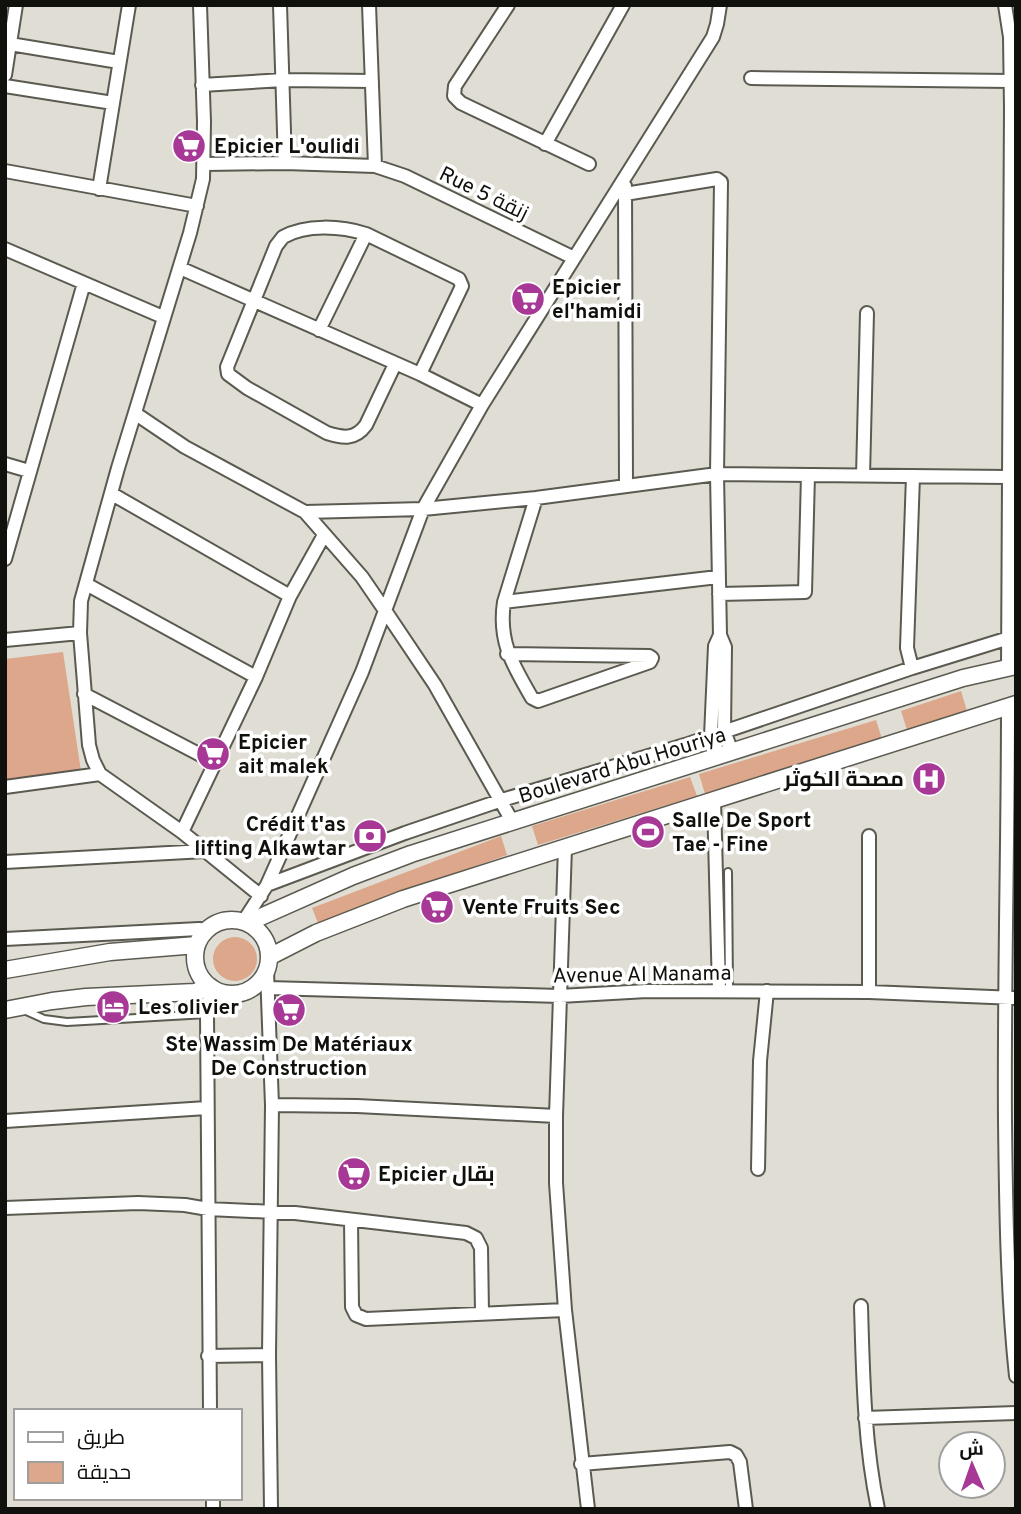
<svg xmlns="http://www.w3.org/2000/svg" width="1021" height="1514" viewBox="0 0 1021 1514" font-family="Overpass,Cairo,sans-serif">
<rect width="100%" height="100%" fill="#e0ded4"/>
<path fill="#dca78a" d="M63 652 81 771 5 783V659Z
M961 691 967 711 907 730 901 711Z
M876 720 882 739 705 794 699 774Z
M690 777 697 796 538 845 532 826Z
M501 836 507 855 318 923 312 908Z
M213 959a22 22 0 1 1 44 0a22 22 0 1 1-44 0Z"/>
<g fill="none" stroke-linecap="round" stroke-linejoin="round">
<g stroke="#5b5a51" stroke-width="10">
<path id="service" d="M728 872 729 990
M24 1010 44 1019 67 1022 207 1014"/>
</g>
<g stroke="#5b5a51" stroke-width="16">
<path id="minor" d="M200 5 204 122 203 179 190 233 118 468 81 601 80 633 89 745 93 760 100 774 182 832 261 896
M280 5 285 163
M369 5 375 166
M508 5 455 86 454 96 461 103 589 164
M1005 5 1010 37 1011 108 1008 668
M10 44 119 62
M5 75 16 5
M751 78 1011 81
M202 85 284 80 372 81
M5 86 113 103
M545 144 623 5
M205 164 285 163 375 166 405 176 574 258
M5 171 197 206
M625 186 626 485
M99 189 129 5
M625 194 717 179 721 182 717 474 720 635 715 646 711 736 719 757
M5 249 163 317
M180 268 420 374 482 405
M319 330 366 234
M395 364 366 425C355 440 343 438 327 433L247 388 228 374 227 367 276 246 283 237C306 224 341 226 366 234L459 279 462 286 420 374
M136 414 185 447 305 512 423 509 536 498 717 474 1008 477
M5 464 29 471
M863 476 867 313
M112 494 290 596
M536 498 504 602C498 642 513 665 532 698L538 701 650 662 652 658
M305 512 362 577 386 612 435 685 512 821
M5 559 84 283
M86 584 256 677
M719 594 805 592 808 475
M504 602 718 577
M720 635 725 647 724 731 732 752
M5 640 80 633
M507 654 649 656 652 658
M912 668 907 648 913 476
M84 694 216 763
M1008 706C1008 844 1004 983 1005 1121 1006 1206 1007 1291 1016 1376
M5 787 100 774
M714 800 719 990
M182 832 256 677 290 596 324 535
M869 836V992
M565 847 556 1116V1183L565 1310 588 1509
M5 862 205 851
M267 885 405 833 502 800 685 745 912 668 1009 638
M243 922 267 885 362 672 423 509 482 405 713 37 717 24 720 5
M5 939 199 929 207 930
M267 971 272 1105 269 1355 271 1509
M268 988 560 996 647 991 869 992 1016 998
M272 1105 357 1106 556 1116
M5 1121 207 1108
M758 1169 760 1061 767 991
M5 1208 138 1203 185 1205 208 1209 295 1213 466 1233 476 1238 481 1248 482 1312
M351 1220 352 1307 356 1315 366 1319 565 1310
M861 1306C863 1375 864 1442 878 1509
M208 1356 269 1355
M210 1411 207 1014 208 1002 215 990
M865 1418 1016 1413
M581 1464 730 1452 736 1455 740 1462 746 1509
M213 1498V1509"/>
</g>
<g stroke="#5b5a51" stroke-width="19">
<path id="secondary" d="M195 957a37 37 0 1 1 74 0a37 37 0 1 1-74 0Z
M247 923 353 876 411 854 963 678 1016 666
M269 957 316 933 403 899 1016 704
M5 970 110 952 197 945
M5 1010 52 1001 86 997 195 992 211 987"/>
</g>
<use href="#service" stroke="#fff" stroke-width="6"/>
<use href="#minor" stroke="#fff" stroke-width="12"/>
<use href="#secondary" stroke="#fff" stroke-width="16"/>
</g>
<defs>
<g id="supermarket-disc" transform="scale(1.75)"><circle r="9.5" fill="#a73896" stroke="#fff"/><path d="M-6-5.5h2.5l.6 2H6L4.5 2H-2.5L-4.4-4H-6ZM-1.5 3.2a1.3 1.3 0 1 0 .1 0ZM3 3.2a1.3 1.3 0 1 0 .1 0Z" fill="#fff"/></g>
<g id="hospital-disc" transform="scale(1.75)"><circle r="9.5" fill="#a73896" stroke="#fff"/><path d="M-5-5h3v3.5h4V-5h3V5h-3V1.5h-4V5h-3Z" fill="#fff"/></g>
<g id="stadium-disc" transform="scale(1.75)"><circle r="9.5" fill="#a73896" stroke="#fff"/><path d="M0-5a6.5 5 0 1 0 0 10a6.5 5 0 1 0 0-10ZM-3.5-1.8h7v3.6h-7Z" fill="#fff"/></g>
<g id="bank-disc" transform="scale(1.75)"><circle r="9.5" fill="#a73896" stroke="#fff"/><path d="M-6-4H6V4H-6ZM0-2.3a2.3 2.3 0 1 0 0 4.6a2.3 2.3 0 1 0 0-4.6Z" fill="#fff"/></g>
<g id="hotel-disc" transform="scale(1.75)"><circle r="9.5" fill="#a73896" stroke="#fff"/><path d="M-6-4.5h1.5V1H6V5H4.5V3h-9V5H-6ZM-4 0a1.8 1.8 0 1 1 3.6 0ZM.5 0V-2.5h3Q6-2.5 6 0Z" fill="#fff"/></g>
</defs>
<g fill-rule="evenodd">
<use href="#supermarket-disc" x="189" y="146"/>
<use href="#supermarket-disc" x="528" y="299"/>
<use href="#supermarket-disc" x="213" y="754"/>
<use href="#hospital-disc" x="929" y="779"/>
<use href="#stadium-disc" x="648" y="832"/>
<use href="#bank-disc" x="370" y="836"/>
<use href="#supermarket-disc" x="437" y="907"/>
<use href="#hotel-disc" x="113" y="1007"/>
<use href="#supermarket-disc" x="289" y="1010"/>
<use href="#supermarket-disc" x="354" y="1174"/>
</g>
<g text-anchor="middle" stroke-width="7" stroke-linejoin="round" paint-order="stroke">
<g font-size="21" font-weight="bold" fill="#10100c" stroke="#fff" text-anchor="start">
<text x="214" y="153">Epicier L'oulidi</text>
<text x="552" y="294">Epicier<tspan x="552" dy="24">el'hamidi</tspan></text>
<text x="238" y="749">Epicier<tspan x="238" dy="24">ait malek</tspan></text>
<text x="904" y="786" text-anchor="end">مصحة الكوثر</text>
<text x="672" y="827">Salle De Sport<tspan x="672" dy="24">Tae - Fine</tspan></text>
<text x="346" y="831" text-anchor="end">Crédit t'as<tspan x="346" dy="24">lifting Alkawtar</tspan></text>
<text x="462" y="914">Vente Fruits Sec</text>
<text x="138" y="1014">Les olivier</text>
<text x="289" y="1051" text-anchor="middle">Ste Wassim De Matériaux<tspan x="289" dy="24">De Construction</tspan></text>
<text x="378" y="1181">Epicier بقال</text>
</g>
<g font-size="21" fill="#10100c" stroke="#fff">
<text transform="translate(484 193) rotate(26)" y="7">Rue 5 زنقة</text>
<text transform="translate(622 765) rotate(-17)" y="7">Boulevard Abu Houriya</text>
<text transform="translate(642 974) rotate(-1)" y="7">Avenue Al Manama</text>
</g>
</g>
<rect width="1021" height="1514" fill="none" stroke="#10100c" stroke-width="14"/>
<rect x="14" y="1409" width="228" height="91" fill="#ffffff" stroke="#9f9f9e" stroke-width="2"/>
<rect x="28" y="1432" width="35" height="10" fill="#ffffff" stroke="#9f9f9e" stroke-width="2"/>
<text x="77" y="1444" font-size="21" fill="#10100c">طريق</text>
<rect x="28" y="1462" width="35" height="21" fill="#dca78a" stroke="#9f9f9e" stroke-width="2"/>
<text x="77" y="1479" font-size="21" fill="#10100c">حديقة</text>
<g transform="translate(972 1465) rotate(358)"><circle r="33" fill="#ffffff" stroke="#9f9f9e" stroke-width="2"/>
<path d="M0-5L12 26L0 18L-12 26Z" fill="#a73896"/>
<text y="-10" font-size="19" font-weight="bold" text-anchor="middle" fill="#10100c">ش</text>
</g>
</svg>
